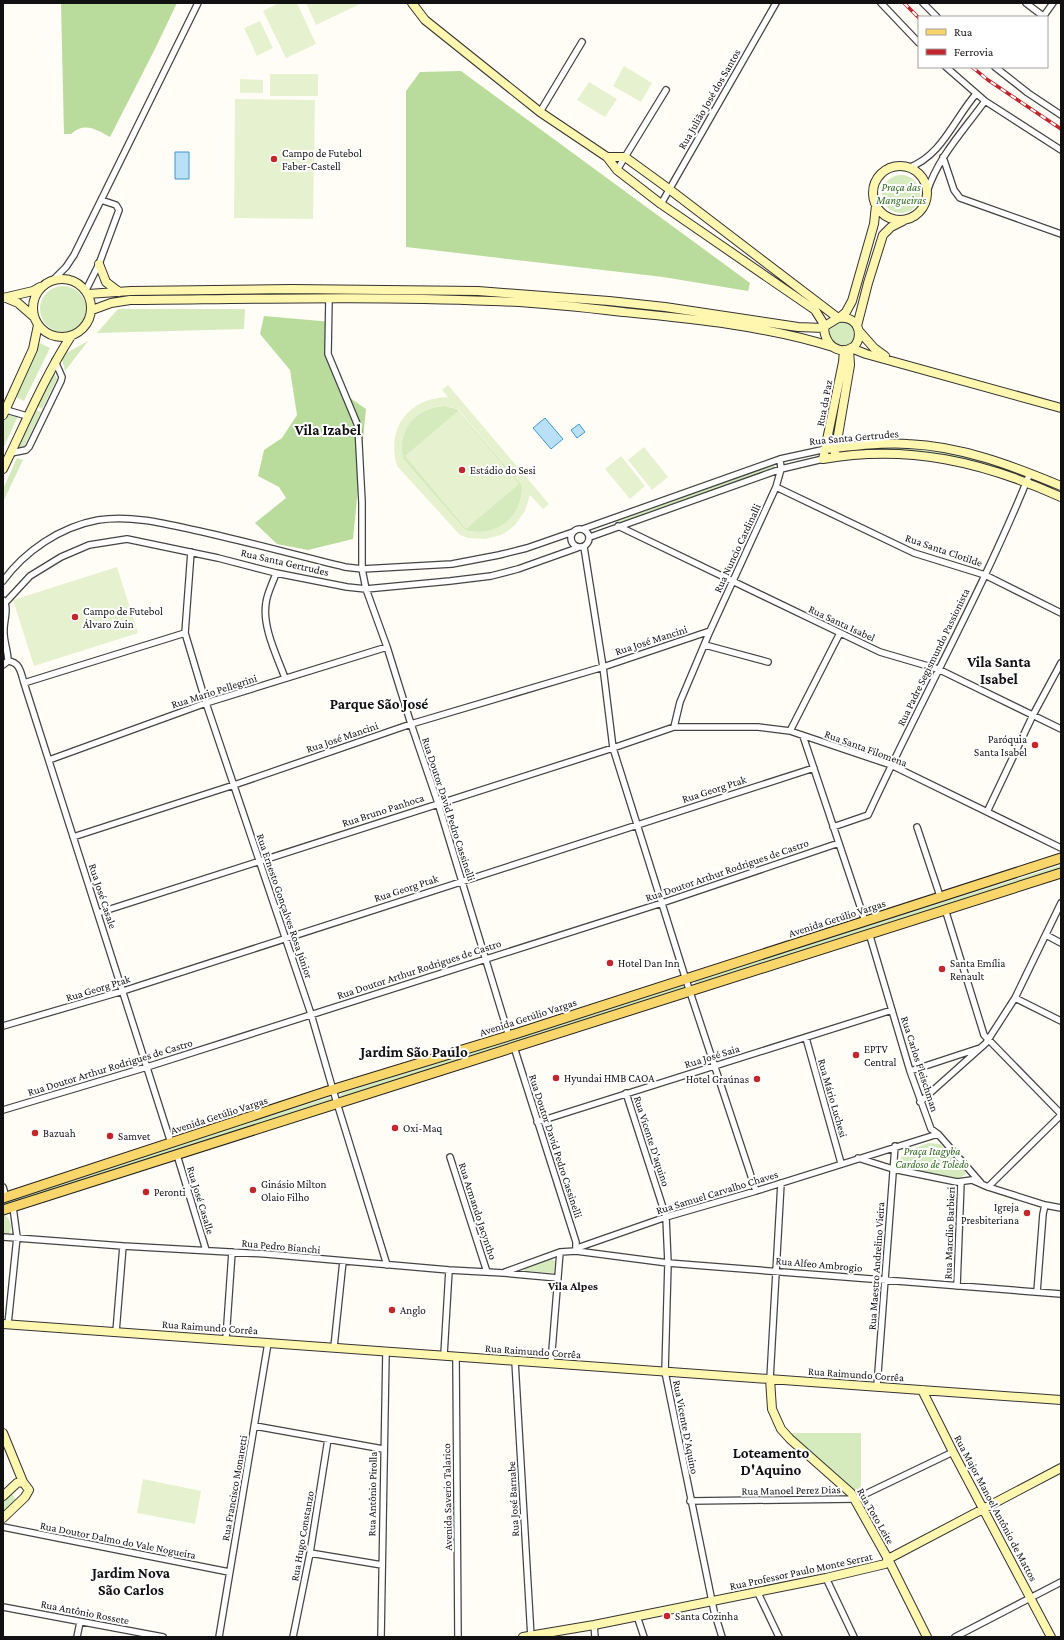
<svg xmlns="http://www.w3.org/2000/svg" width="1064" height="1640" viewBox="0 0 1064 1640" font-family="'Crimson Pro',serif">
<rect width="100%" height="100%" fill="#fffdf5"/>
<path fill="#d5ebbd" d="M882 194a19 19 0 1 1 38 0a19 19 0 1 1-38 0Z
M40 309a23 23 0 1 1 46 0a23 23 0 1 1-46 0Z
M118 309H245L244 329 97 333Z
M829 334a13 13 0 1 1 26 0a13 13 0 1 1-26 0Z
M88 341 65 371 61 356Z
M40 343 50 348 24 401 14 396Z
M54 372 57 379 42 409 37 406Z
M444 406 457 409 522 485C523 518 497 539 465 530L403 459C397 430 414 408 444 406Z
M36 410 41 412 24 447 19 448Z
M7 415 18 416 3 449V424Z
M899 448 949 452 1009 469 1011 471 1009 473 940 454 900 451 857 450Z
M17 458 23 460 3 502V489Z
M772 464 775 466 772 470 620 523 618 522 617 519Z
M1061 865V868L699 984 695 985 694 984 697 980Z
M682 985 684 987V989L344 1097 340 1096 342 1093Z
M330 1097 332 1099 330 1101 3 1205V1200Z
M928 1143 940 1144 963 1167 965 1171V1175L957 1179 906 1167 901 1164 900 1160 903 1153Z
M3 1214C11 1218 13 1227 9 1235L3 1234Z
M552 1259 555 1261 554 1273 525 1271 523 1268 525 1266Z
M790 1433H861V1491L855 1490Z
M10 1494 13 1495 16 1500 3 1512V1500Z"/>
<path fill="#b9dc9c" d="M61 3H177L155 49 110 137C96 129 84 122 71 134H64Z
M461 71 750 283 748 291 663 277 406 247V91L420 72Z
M264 316 332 322 329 353 350 398 366 409 353 539 308 550 277 544 255 523 286 498 279 487 258 476 264 450 282 438 297 415 290 370 260 334Z"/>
<path fill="#e6f2cf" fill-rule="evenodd" d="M279 3H297L316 44 286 58 263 11Z
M306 3H362L316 25Z
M260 21 273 48 257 56 244 28Z
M624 66 652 83 641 102 613 86Z
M270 74H318V96H270Z
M240 79 263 80V93H240Z
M589 82 617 99 605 117 577 100Z
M235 99 315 100 313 219 234 218Z
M448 385 549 504 543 509 530 495 525 511 515 525 509 530 501 535 485 539 468 538 460 535 397 466C386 429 408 398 448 397L442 390ZM444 406 458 409 522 485C523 517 496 538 465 530L403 459C397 431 415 408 444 406Z
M458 411 519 484 466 529 405 456Z
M644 447 668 477 652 490 628 460Z
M621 456 645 486 630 499 605 469Z
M117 567 138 633 34 666 13 600Z
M143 1479 201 1491 195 1524 137 1513Z"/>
<path fill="#b9e0f7" stroke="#3f96cf" d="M175 152H189V179H175Z
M545 418 563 439 551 449 533 428Z
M579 424 585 432 577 438 571 430Z"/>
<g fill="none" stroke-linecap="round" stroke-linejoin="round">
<g stroke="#444" stroke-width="8">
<path id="street" d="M881 3 919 43
M923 3 937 17
M1026 3 1043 16
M1043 17 1053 3
M946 67 985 101 1061 150
M995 67 1028 93 1061 115
M540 112 582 42
M943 157 954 190 960 198 1061 234
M908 168C942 156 954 119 976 94
M617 170 666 90
M927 192C938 157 964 130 985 101
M661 204 776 3
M53 280 66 267 74 255 198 3
M86 290 99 264 119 210 116 205 101 200
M329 298 328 354 358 426 362 502V569L366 589 387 647 411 724 438 803 509 1036
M3 409 27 416
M11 453 26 450 29 447 61 381 62 377 55 361
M776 487 914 553 985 575 1061 613
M618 526 880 652 938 669 1061 729
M571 538a9 9 0 1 1 18 0a9 9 0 1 1-18 0Z
M583 529 780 459 826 449
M590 537 781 469 823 459
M584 547 603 667 613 748 686 980 756 1191
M191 552 185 633 206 703 311 1014 333 1090 387 1265
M276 573C273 583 267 593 266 603 262 627 277 656 285 678
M3 581C25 551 60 527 98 520 130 515 163 523 194 530 245 541 295 555 345 567L362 569 452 564 499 555 527 548 573 532
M3 600C9 607 4 620 4 629 3 640 8 650 8 661L3 665
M5 603 30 576 61 557 89 545 127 539 218 558 276 573 347 587 366 589 450 581 491 576 518 569 577 548
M705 645 768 662
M8 661C20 662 21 673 24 683L171 1143
M24 683 185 633
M674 727 680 702 710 631 776 487 781 469 780 459
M790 731 840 633
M803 736 865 921
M49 760 206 703 387 647
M987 812 1033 715 1061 663
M833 827 868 815C921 700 983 590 1030 473
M917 827 940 896
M73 837 234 785 411 724 603 667 710 631
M945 909 984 1035 1061 1114
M98 913 613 748 674 727H758L790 731 891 765 1061 848
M869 933 910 1071 931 1129 938 1134 981 1183
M1046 935 1061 943
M1015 998 1061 1021
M3 1026 123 991 814 768
M806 1038 841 1163
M514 1047 576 1242V1251L668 1263 1061 1294
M910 1071 980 1048
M626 1093 666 1217 668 1263 665 1372 714 1611 722 1637
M920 1102 986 1043 1015 998 1061 903
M3 1110 147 1067 662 903 839 843
M537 1122 892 1010
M177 1155 206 1250
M450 1157 487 1272
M858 1158 893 1169 957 1182 972 1180 988 1187 1045 1205 1061 1208
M3 1187 6 1197
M988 1187 1061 1115
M3 1237 123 1246 266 1254 449 1270 504 1273 558 1278
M505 1272 560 1252 576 1251 580 1247 666 1217 756 1191 938 1134
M957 1286 961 1182
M1037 1292 1043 1214 1045 1205
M8 1324 17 1237 13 1207
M116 1332 123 1246
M226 1339 232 1252
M334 1347 343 1261
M444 1355 449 1270
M456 1356 458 1637
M515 1361 531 1637
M551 1363 560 1252
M770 1379 781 1183
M877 1386 895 1146
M255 1426 383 1449
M690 1501 855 1499 953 1452
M3 1527 229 1572
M310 1553 382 1565
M826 1578 854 1637
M757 1591 779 1637
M3 1607 163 1637
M637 1616 644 1637
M594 1625 595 1637
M77 1637 80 1622
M219 1637 268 1343
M293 1637 310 1553 328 1439
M381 1637 386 1352
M955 1637 1061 1582"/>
</g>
<g stroke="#333" stroke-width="10">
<path id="secondary" d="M412 3 425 20 540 112 607 157 617 170 661 204 815 310 825 326
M607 157H625L669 189 838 318
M873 193a27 27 0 1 1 54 0a27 27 0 1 1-54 0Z
M99 264 106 282 119 292
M33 308a29 29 0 1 1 58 0a29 29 0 1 1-58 0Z
M88 294 131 291 291 289 478 291 609 301 665 307 798 327 824 328
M3 298 33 291 40 287
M6 298 18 303 34 317
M92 310 111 303 130 300C251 299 372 296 492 301 536 302 580 307 623 312 694 319 766 326 833 347
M838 318C867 314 864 355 840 350 836 349 832 347 829 343 826 339 823 331 825 326Z
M839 318 846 312 852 301 874 224 876 205
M857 326 868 283 883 235 891 227 903 221
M859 331 874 348 885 356
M851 348 866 354 1061 408
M844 350 843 362 823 459C908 444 984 462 1061 497
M3 415 33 349 38 325
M826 449C850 446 884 442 908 444 961 446 1013 466 1061 486
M835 453 850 365 849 349
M3 469C25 424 44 378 71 336
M3 1324 1061 1400
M770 1379 772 1409 781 1429 790 1439 851 1493 888 1559 927 1637
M922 1390 953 1452 1051 1637
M3 1433 23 1482 29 1490 25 1497 3 1518
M3 1496 17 1483 23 1482
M523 1637 594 1625 826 1578 885 1564 888 1559 1061 1468"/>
</g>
<g stroke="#222" stroke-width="11">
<path id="primary" d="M3 1198 325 1092 518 1033 1061 858
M3 1210C356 1099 708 983 1061 873"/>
</g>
<use href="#street" stroke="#fff" stroke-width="5.5"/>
<use href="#secondary" stroke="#fff6b0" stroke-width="8"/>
<use href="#primary" stroke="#f9d66b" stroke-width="9"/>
<g stroke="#c4262e" stroke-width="3.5">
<path id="rail" d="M904 3 919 18
M972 67 988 80 1061 129"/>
</g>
<use href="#rail" stroke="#fff" stroke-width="2" stroke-dasharray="6" stroke-linecap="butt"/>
</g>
<g fill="#c4262e" stroke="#fff" stroke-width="1.5">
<circle cx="274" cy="159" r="4"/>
<circle cx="462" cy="470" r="4"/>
<circle cx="75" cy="617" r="4"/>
<circle cx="1035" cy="745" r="4"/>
<circle cx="610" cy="963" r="4"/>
<circle cx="942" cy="969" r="4"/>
<circle cx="856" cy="1055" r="4"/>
<circle cx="556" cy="1078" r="4"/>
<circle cx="757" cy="1079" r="4"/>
<circle cx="395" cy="1128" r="4"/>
<circle cx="35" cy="1133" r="4"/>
<circle cx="110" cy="1136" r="4"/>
<circle cx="253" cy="1190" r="4"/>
<circle cx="146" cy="1192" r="4"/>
<circle cx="1027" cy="1213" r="4"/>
<circle cx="392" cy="1310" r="4"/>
<circle cx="667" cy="1616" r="4"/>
</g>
<g text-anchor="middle" stroke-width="4" stroke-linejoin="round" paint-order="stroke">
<g font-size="11" fill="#111" stroke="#fff">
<text transform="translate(709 99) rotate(-60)" y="4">Rua Julião José dos Santos</text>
<text transform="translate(824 403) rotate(-79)" y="4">Rua da Paz</text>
<text transform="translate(854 437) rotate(-5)" y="4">Rua Santa Gertrudes</text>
<text transform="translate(737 548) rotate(-65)" y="4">Rua Nuncio Cardinalli</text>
<text transform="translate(944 550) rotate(19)" y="4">Rua Santa Clotilde</text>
<text transform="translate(285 562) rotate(13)" y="4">Rua Santa Gertrudes</text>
<text transform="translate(842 623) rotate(25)" y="4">Rua Santa Isabel</text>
<text transform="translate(651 640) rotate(-18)" y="4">Rua José Mancini</text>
<text transform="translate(933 657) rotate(-64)" y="4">Rua Padre Segismundo Passionista</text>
<text transform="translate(214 691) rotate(-18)" y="4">Rua Mario Pellegrini</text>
<text transform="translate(342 737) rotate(-19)" y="4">Rua José Mancini</text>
<text transform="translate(866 748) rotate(20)" y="4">Rua Santa Filomena</text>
<text transform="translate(714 789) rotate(-18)" y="4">Rua Georg Ptak</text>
<text transform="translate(449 809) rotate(72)" y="4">Rua Doutor David Pedro Cassinelli</text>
<text transform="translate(383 810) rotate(-18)" y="4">Rua Bruno Panhoca</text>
<text transform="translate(727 870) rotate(-19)" y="4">Rua Doutor Arthur Rodrigues de Castro</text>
<text transform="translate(406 888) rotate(-18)" y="4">Rua Georg Ptak</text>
<text transform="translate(103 896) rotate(72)" y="4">Rua José Casale</text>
<text transform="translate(285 906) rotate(71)" y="4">Rua Ernesto Gonçalves Rosa Júnior</text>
<text transform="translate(837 918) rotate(-18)" y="4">Avenida Getúlio Vargas</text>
<text transform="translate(419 969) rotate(-18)" y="4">Rua Doutor Arthur Rodrigues de Castro</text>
<text transform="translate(98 988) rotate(-17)" y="4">Rua Georg Ptak</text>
<text transform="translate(528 1017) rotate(-18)" y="4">Avenida Getúlio Vargas</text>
<text transform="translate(712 1056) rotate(-17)" y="4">Rua José Saia</text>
<text transform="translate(920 1064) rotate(72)" y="4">Rua Carlos Fleischman</text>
<text transform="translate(110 1067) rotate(-17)" y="4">Rua Doutor Arthur Rodrigues de Castro</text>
<text transform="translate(833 1098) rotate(74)" y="4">Rua Mário Luchesi</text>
<text transform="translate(219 1115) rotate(-18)" y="4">Avenida Getúlio Vargas</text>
<text transform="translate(652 1141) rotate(72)" y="4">Rua Vicente D'aquino</text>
<text transform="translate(556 1146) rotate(72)" y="4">Rua Doutor David Pedro Cassinelli</text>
<text transform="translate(717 1192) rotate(-17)" y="4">Rua Samuel Carvalho Chaves</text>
<text transform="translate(201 1200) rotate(73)" y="4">Rua José Casalle</text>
<text transform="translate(478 1211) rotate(72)" y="4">Rua Armando Jacyntho</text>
<text transform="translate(949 1233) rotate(-88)" y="4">Rua Marcílio Barbieri</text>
<text transform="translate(281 1246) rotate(5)" y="4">Rua Pedro Bianchi</text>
<text transform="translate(819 1264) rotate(5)" y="4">Rua Alfeo Ambrogio</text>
<text transform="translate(876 1266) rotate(-86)" y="4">Rua Maestro Andrelino Vieira</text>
<text transform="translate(210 1327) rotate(4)" y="4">Rua Raimundo Corrêa</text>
<text transform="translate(533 1351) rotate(4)" y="4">Rua Raimundo Corrêa</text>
<text transform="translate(856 1374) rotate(4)" y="4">Rua Raimundo Corrêa</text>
<text transform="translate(686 1427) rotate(79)" y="4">Rua Vicente D'Aquino</text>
<text transform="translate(234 1488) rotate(-80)" y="4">Rua Francisco Monaretti</text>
<text transform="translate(791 1490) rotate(-1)" y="4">Rua Manoel Perez Dias</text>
<text transform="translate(372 1494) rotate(-89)" y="4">Rua Antônio Pirolla</text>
<text transform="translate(447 1497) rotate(-91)" y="4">Avenida Saverio Talarico</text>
<text transform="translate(513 1499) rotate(-93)" y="4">Rua José Barnabe</text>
<text transform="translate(996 1508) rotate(62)" y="4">Rua Major Manoel Antônio de Mattos</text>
<text transform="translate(876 1516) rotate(60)" y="4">Rua Toto Leite</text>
<text transform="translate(302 1536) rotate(-80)" y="4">Rua Hugo Constanzo</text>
<text transform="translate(118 1540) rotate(11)" y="4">Rua Doutor Dalmo do Vale Nogueira</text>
<text transform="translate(801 1571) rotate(-12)" y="4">Rua Professor Paulo Monte Serrat</text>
<text transform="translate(85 1612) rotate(11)" y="4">Rua Antônio Rossete</text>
</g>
<g font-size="11" fill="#111" stroke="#fff" text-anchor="start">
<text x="282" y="157">Campo de Futebol<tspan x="282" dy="13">Faber-Castell</tspan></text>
<text x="470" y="474">Estádio do Sesi</text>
<text x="83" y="615">Campo de Futebol<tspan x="83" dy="13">Álvaro Zuin</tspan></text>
<text x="1027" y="743" text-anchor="end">Paróquia<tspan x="1027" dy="13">Santa Isabel</tspan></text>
<text x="618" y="967">Hotel Dan Inn</text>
<text x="950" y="967">Santa Emília<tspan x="950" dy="13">Renault</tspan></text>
<text x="864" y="1053">EPTV<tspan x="864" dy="13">Central</tspan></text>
<text x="564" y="1082">Hyundai HMB CAOA</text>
<text x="749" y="1083" text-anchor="end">Hotel Graúnas</text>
<text x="403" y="1132">Oxi-Maq</text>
<text x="43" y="1137">Bazuah</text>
<text x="118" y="1140">Samvet</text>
<text x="261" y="1188">Ginásio Milton<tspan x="261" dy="13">Olaio Filho</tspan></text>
<text x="154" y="1196">Peronti</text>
<text x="1019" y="1211" text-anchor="end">Igreja<tspan x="1019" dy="13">Presbiteriana</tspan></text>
<text x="400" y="1314">Anglo</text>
<text x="675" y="1620">Santa Cozinha</text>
</g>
<g font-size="11" font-style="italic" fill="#2f6b1f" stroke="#fff">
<text x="901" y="191">Praça das<tspan x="901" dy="13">Mangueiras</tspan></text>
<text x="932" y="1155">Praça Itagyba<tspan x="932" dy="13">Cardoso de Toledo</tspan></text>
</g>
<g font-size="12" font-weight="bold" fill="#111" stroke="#fff">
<text x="573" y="1290">Vila Alpes</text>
</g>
<g font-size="15" font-weight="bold" fill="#111" stroke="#fff">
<text x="328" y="435">Vila Izabel</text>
<text x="999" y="667">Vila Santa<tspan x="999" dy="17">Isabel</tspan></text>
<text x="379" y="709">Parque São José</text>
<text x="414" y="1057">Jardim São Paulo</text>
<text x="771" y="1458">Loteamento<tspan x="771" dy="17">D'Aquino</tspan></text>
<text x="131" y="1578">Jardim Nova<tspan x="131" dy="17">São Carlos</tspan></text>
</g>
</g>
<rect width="1064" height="1640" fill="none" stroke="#111111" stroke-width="8"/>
<rect x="918" y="16" width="130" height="52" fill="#ffffff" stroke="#a0a0a0"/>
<rect x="926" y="29" width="20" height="6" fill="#f9d66b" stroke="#a0a0a0"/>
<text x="954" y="36" font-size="12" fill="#111111">Rua</text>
<rect x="926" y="49" width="20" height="6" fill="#c4262e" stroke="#a0a0a0"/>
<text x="954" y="56" font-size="12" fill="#111111">Ferrovia</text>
</svg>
